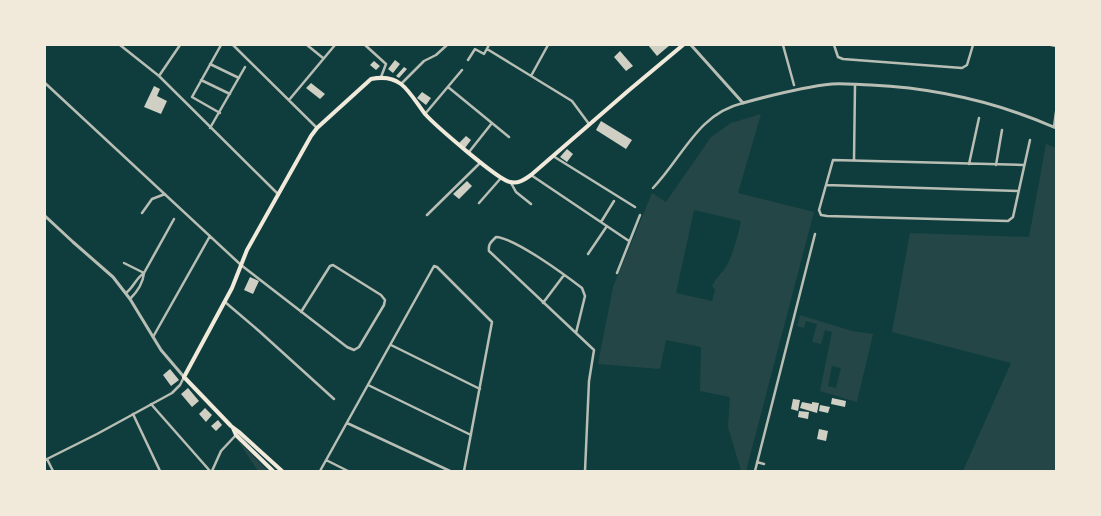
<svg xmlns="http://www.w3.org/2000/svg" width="1101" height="516" viewBox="0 0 1101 516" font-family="'Roboto Condensed',sans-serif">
<rect width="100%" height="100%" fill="#0f3d3e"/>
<path fill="#244646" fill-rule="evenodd" d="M761 114 738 193 814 212 746 471H741L728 427 730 397 700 391 701 347 666 340 660 369 598 364 613 287 652 193 666 202 711 137 731 123ZM694 210 741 221C738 236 734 250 728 263 724 272 716 277 712 286L715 290 712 301 676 293Z
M1046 144 1056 148V471H963L1011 363 892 332 910 233 1029 237Z
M800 315 852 331 873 334 857 402 820 391 832 332 825 330 821 344 812 342 817 324 806 321 804 328 797 326ZM832 366 841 368 836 388 828 386Z
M235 437 268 471H258Z"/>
<path fill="#cfcfc3" d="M648 45H670L657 56Z
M620 51 633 66 626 71 614 57Z
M395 60 400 64 393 73 388 69Z
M374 61 380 66 376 70 370 65Z
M404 67 407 69 399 78 396 76Z
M311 83 325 94 320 99 306 88Z
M154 86 160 89 157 96 167 101 161 114 144 107Z
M422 92 431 98 426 105 417 98Z
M601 121 632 140 626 149 596 130Z
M466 136 471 140 465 148 459 143Z
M567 149 573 154 567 162 560 157Z
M467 181 472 186 459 199 453 194Z
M250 277 259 281 253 294 244 290Z
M170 369 179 380 171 386 163 375Z
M188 388 199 401 192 407 181 394Z
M832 398 846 401 845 407 831 404Z
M793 399 800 400 798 411 791 409Z
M802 402 812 404V402L819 403 817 413 800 408Z
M820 405 830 407 828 413 819 411Z
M205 408 212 415 206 422 199 414Z
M799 411 809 412 808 419 798 417Z
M218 420 222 425 216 431 211 426Z
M819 429 828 431 826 441 817 439Z"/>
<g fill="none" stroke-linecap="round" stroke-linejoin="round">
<path stroke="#b8beb3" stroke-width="2.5" d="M120 45 159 76 278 194
M233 45 317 128
M307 45 323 58
M365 45 386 64 381 77
M783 45 794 85
M834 45 838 57 843 59 962 68 967 65 973 45
M1051 45 1056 46
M487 49 572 101 589 124
M468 60 475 49 484 54 489 45
M210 64 239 78
M159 76 180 45
M531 76 548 45
M201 80 230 94
M45 83 241 265 347 347 354 350 359 347 384 305 385 300 381 295 333 265 330 266 301 312
M401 84 424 61 436 55 447 45
M448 87 509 137
M289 100 335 45
M220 113 192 97 221 45
M425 114 462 70
M1054 127 1056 112
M210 128 245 67
M469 152 492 123
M553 156 635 207
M854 160 855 85
M969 164 979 118
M996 165 1002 130
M1023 165 833 160 819 210 821 215 827 216 1008 221 1013 217 1030 140
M531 175 629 241
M511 183 516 192 531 204
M826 185 1018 191
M653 188C683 157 697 114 743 103
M479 203 501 178
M142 213 152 199 165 194
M427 215 481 162
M601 222 614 201
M588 254 607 226
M124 263 144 273
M617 273 640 215
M126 293C134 287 136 278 144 273L174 219
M130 299C137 292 143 283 144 273
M225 302 259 331 334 399
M543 303 564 275
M576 333 585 296 582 288C565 275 515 238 496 237 491 242 488 244 489 251L594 350 589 381 585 471
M153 337 210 236
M391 345 480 389
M368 385 471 435
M151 404 210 471
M133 414 160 471
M347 423 450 471
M47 459 53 471
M45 460 97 434 172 393 180 385 184 377
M326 460 348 471
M757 462 764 464
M212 471 221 451 236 435
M320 471 434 266 437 267 492 322 464 471
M755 471 815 234"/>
<path stroke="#b8beb3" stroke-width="3" d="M691 45 743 103C772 95 802 87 832 84 845 83 858 85 871 85 935 88 997 102 1056 128
M45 216 73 242 113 277 130 299 161 350 184 377"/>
<path stroke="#f1e9da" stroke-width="4" d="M233 428 236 435 273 471
M282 471 239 432 231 426 184 377 232 288 247 250 311 136 317 128 371 79C381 77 392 77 401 84 410 91 418 105 425 114 435 125 498 180 510 182 518 184 524 180 531 175L628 91 683 45"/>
</g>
<rect width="1101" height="516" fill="none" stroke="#f1e9da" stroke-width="92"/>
</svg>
